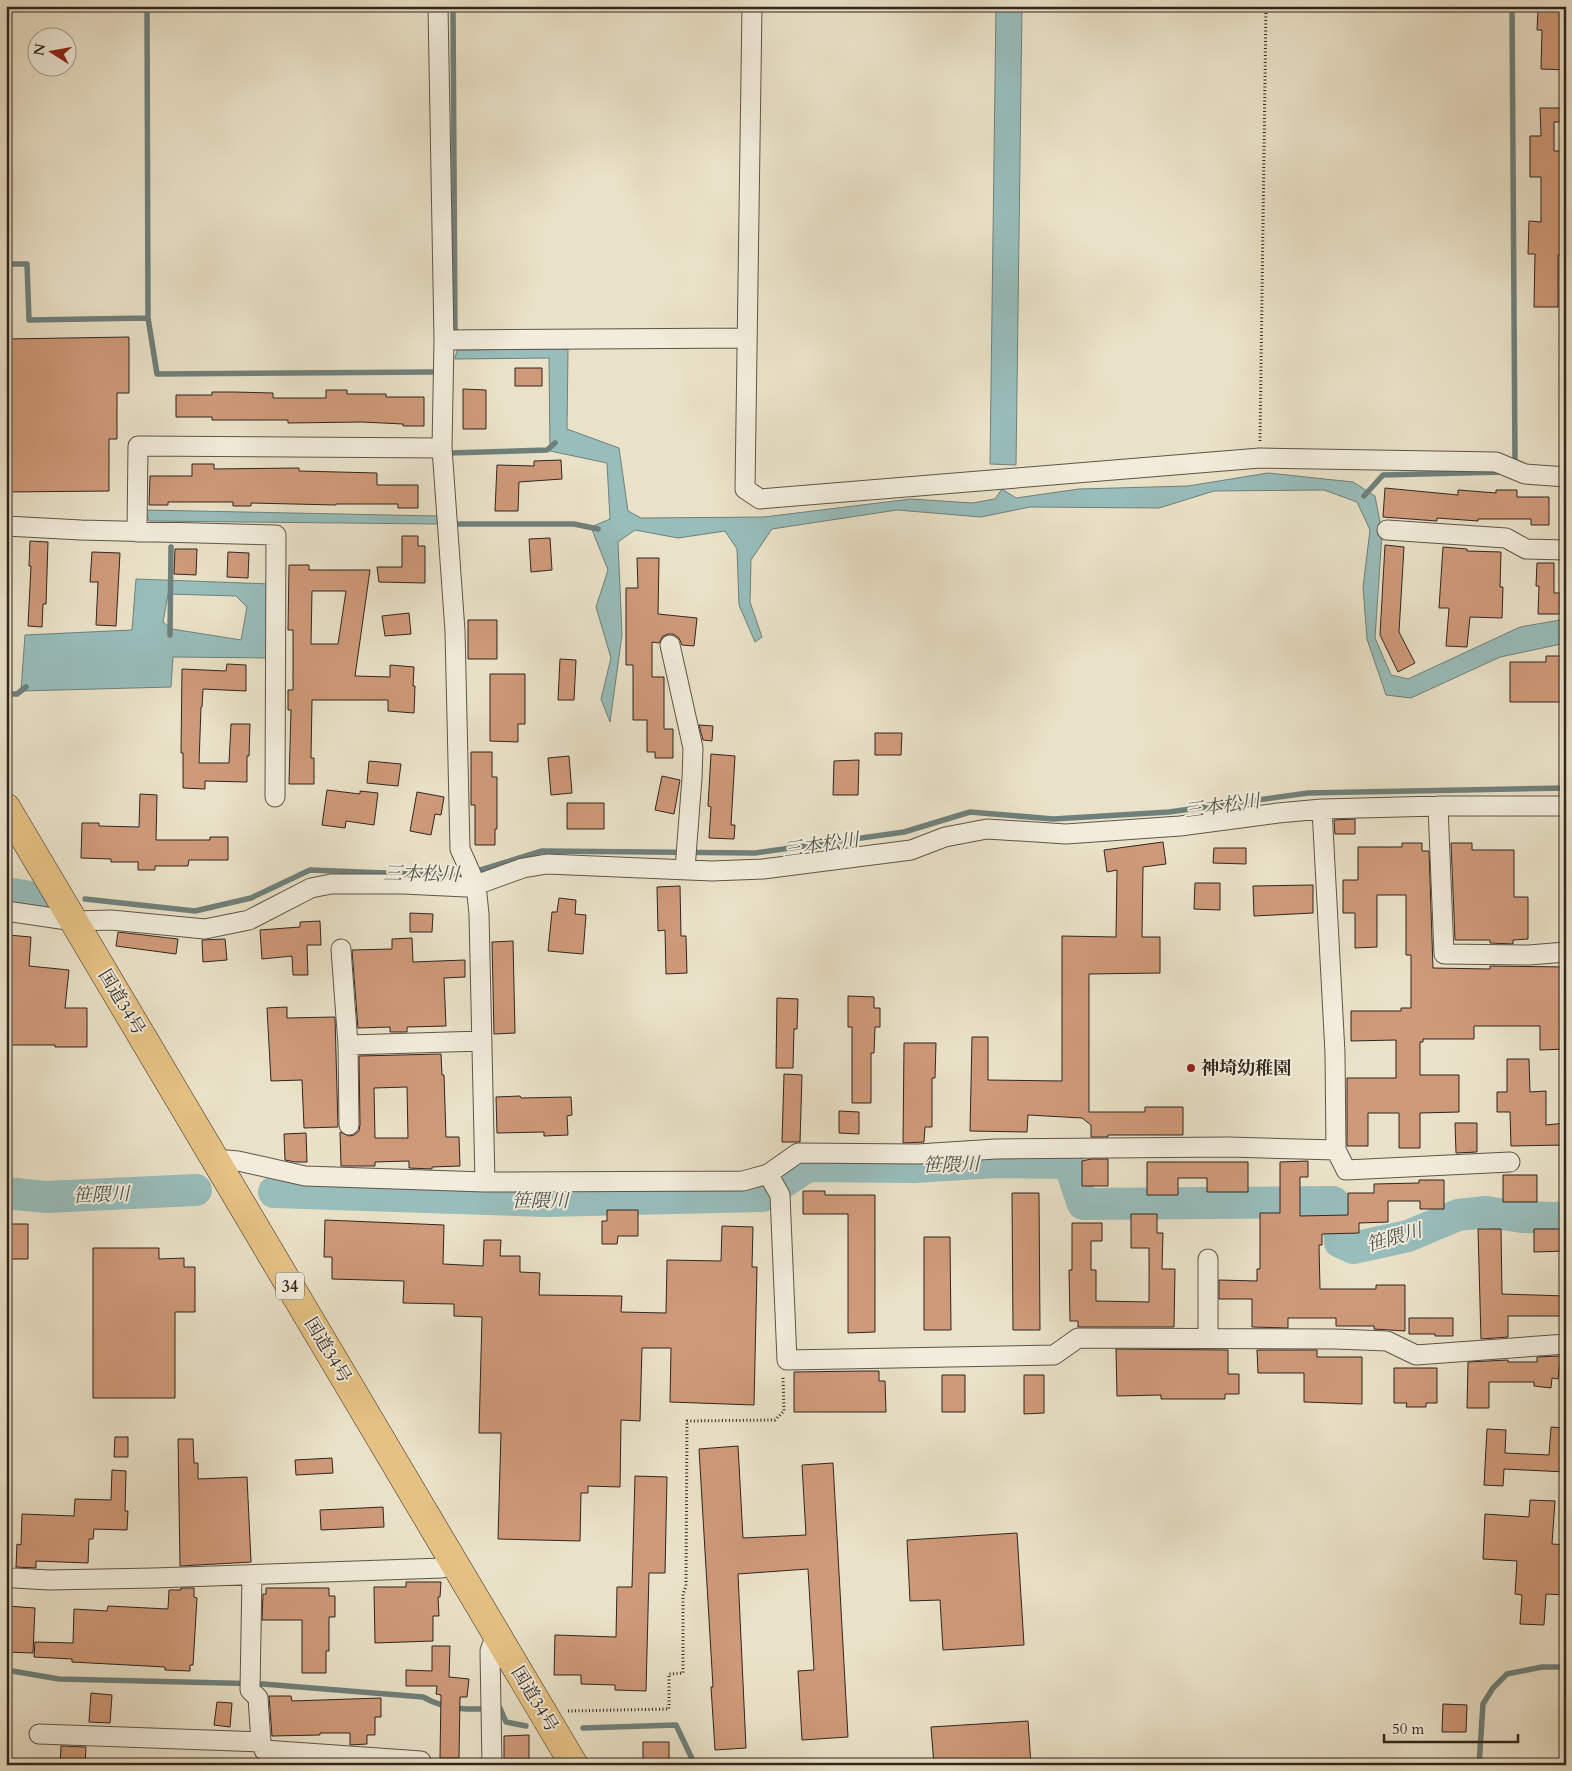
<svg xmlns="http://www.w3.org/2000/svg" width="1572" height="1771" viewBox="0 0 1572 1771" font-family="Cardo,'Noto Serif JP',serif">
<rect width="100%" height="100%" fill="#eae2c8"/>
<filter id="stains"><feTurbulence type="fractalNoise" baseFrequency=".004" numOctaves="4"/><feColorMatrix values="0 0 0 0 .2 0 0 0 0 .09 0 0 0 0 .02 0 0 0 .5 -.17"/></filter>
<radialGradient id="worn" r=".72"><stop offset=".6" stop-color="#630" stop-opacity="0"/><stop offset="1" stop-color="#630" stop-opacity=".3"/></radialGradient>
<path fill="#98bdbb" stroke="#6f807c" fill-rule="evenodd" d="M996 6H1022L1016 465 990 464Z
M549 349H568L567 429 619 448 628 511 641 518 764 517 911 499 972 503 995 499 1002 489 1016 498 1079 489 1188 486 1268 473 1353 482 1375 496 1382 533 1375 638 1391 675 1408 679 1520 627 1566 619V643L1500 657 1411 698 1386 695 1367 639 1363 587 1370 530 1357 502 1324 490 1214 491 1159 508 1030 507 981 517 897 510 772 529 751 560 750 602 762 637 755 642 739 605 737 549 725 531 678 538 635 530 618 542 622 635 610 722 601 699 611 658 596 607 608 570 591 527 610 519 607 463 550 451 549 358 455 359 457 350Z
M145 510 438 516 437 524 149 521Z
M136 579 271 584V658L173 657 171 687 21 691 25 635 132 630ZM168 594 236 596 247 607 241 640 172 629 163 622Z"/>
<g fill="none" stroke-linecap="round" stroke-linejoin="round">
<path stroke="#6f807c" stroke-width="5.5" d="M147 6 148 318
M453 6 455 329
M6 264H27L29 320 148 318 157 374 433 372
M449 453 547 450 555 443
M1511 466 1515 460 1512 6
M1364 496 1383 475 1503 472
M455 524H574L598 529
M170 635 171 547
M6 694H17L26 687
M85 899 195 911 251 898 310 870 461 876 542 851 755 853 904 832 970 812 1053 819 1169 812 1308 793 1566 788
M6 1670 59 1679 263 1684 423 1697C448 1711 472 1710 500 1708L506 1722 526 1726
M583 1728 676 1725 695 1765
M1479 1765 1483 1704 1493 1688 1507 1674 1542 1667H1566"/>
<path stroke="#98bdbb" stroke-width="32" d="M6 893 37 898
M274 1192 545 1201 762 1196 808 1166 914 1167 995 1162 1069 1163 1083 1204 1333 1202 1339 1207 1340 1242 1353 1248 1408 1236 1458 1215 1486 1212 1522 1217 1555 1218 1566 1217
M6 1193 46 1197 196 1190"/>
</g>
<path fill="#cf9a7a" stroke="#31251e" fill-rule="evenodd" d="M1538 10H1562V34H1566V70L1541 69 1542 30H1537Z
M1540 108H1566V122H1554V151H1566V215L1563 214 1561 255H1558V307H1534L1535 254H1528L1529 221 1541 222V177H1530V136H1541Z
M129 337V393H117V439H109V491L6 492V339Z
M515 368H542V386H515Z
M463 389 486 390V429H463Z
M326 390H347V394H386V397H424V426H403V424L362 422 288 423V420H212V417H176V395H212V392H234L273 393V398H326Z
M561 460 562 479 519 482 518 511H495L497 465 534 466V461Z
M192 464H214V469L299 468V471L377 473V485H418V508H398V504H336V505L251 503V506H233V502H168V505H149L150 476H192Z
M1385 488 1458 495V490L1496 493V490H1517V497H1549V525H1531V519H1478V521L1437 518V521L1383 517Z
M402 536H418V546H425V583L379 582 377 567H402Z
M550 538 552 570 531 572 529 539Z
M30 541 48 542 46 604H43L42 627 28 626 31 566H29Z
M1385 545 1404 547 1399 632 1415 663 1398 672 1380 635Z
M1443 547 1467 549V551L1501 552 1500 587H1503L1502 618 1470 617 1467 647 1446 646 1449 608H1439Z
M175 549H197L196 575 174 574Z
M92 552 120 553 116 626 96 625 98 582H90Z
M228 552 249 553 248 578 227 577Z
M637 558H659L658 614 697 618 694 646 682 645 679 638 673 634H668L663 636 659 643 652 642V677H664V729H673V758H655V752H647V720H633V665H626V588H638Z
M1537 563H1554V593H1560V614H1538L1539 586H1536Z
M289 565H309V570H370L355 676 390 677V665L414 667 413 686H415L414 713 388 711V700H312L311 758H314V784H289L291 710H288V690H293V630H288ZM312 591H346L338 644H311Z
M409 613 411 634 385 636 382 616Z
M468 620H497V659H468Z
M1546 656H1566V702H1510V662H1546Z
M560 659 576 660 574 700H558Z
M227 664 246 665V691L203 689 202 707H201L199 763H229L231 724H250L249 756H247V782L205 781V789L183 788V753H181L182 669 226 671Z
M490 674H525V724H518V742L490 741Z
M699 725 713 726 712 741 703 740Z
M875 733H902L901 755H875Z
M471 752H492V777H497V829H495V845H475V805H471Z
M711 754 735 756 731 825H735L734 839 709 838 711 807 708 806Z
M569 756 572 793 551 795 548 758Z
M859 760 858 795H833L834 761Z
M369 761 401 764 398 786 367 783Z
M662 776 680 780 674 814 655 810Z
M327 790 360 794V791L378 793 374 825 346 821 345 828 322 825Z
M417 792 444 797 441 815 435 814 431 835 410 831Z
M140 794 157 795 156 840H210V837H228V860H189L188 866H155V870H138V862H111V859L81 858 82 823H99V826L139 827Z
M567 803H604V829H567Z
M1355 819V834H1335L1334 820Z
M1163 842 1166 864 1143 867 1142 937H1160V973L1089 974V1112H1145V1107H1183V1135H1108V1137H1091V1125L1082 1118 1028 1115 1027 1132 970 1131 972 1037H988V1080L1062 1081V936L1116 937 1117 870 1107 872 1104 850Z
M1402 843H1422V851H1429L1433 968 1490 969V966L1564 967 1562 1025H1566V1049L1540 1050V1026H1474V1039H1423V1042H1420V1075H1459V1112L1420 1113V1148H1399V1113H1368V1146H1347V1078H1396V1040L1351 1041V1011H1401V1008H1411V955H1406V895H1377V947L1355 948V913H1343V880H1358V847H1402Z
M1451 843H1472V850H1514V897H1528V939L1513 940V944L1490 943V940H1455Z
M1214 848H1246V864L1213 863Z
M1195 883H1220V910L1194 909Z
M1313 885V913L1254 916 1253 886Z
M680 886 681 936H686L687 973 666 974 665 930 658 931 657 887Z
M559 898 576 900 575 914 586 915 583 954 548 951 552 912H557Z
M410 913 433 914 432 932H410Z
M320 921 321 945H307L308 975H293L292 956 262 959 260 930 300 927V922Z
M118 932 178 939 176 954 116 946Z
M8 935 31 937 29 966 69 970 65 1008H87V1047H55V1045H6V953Z
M412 938 413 962 465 960V977L444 978 446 1026 407 1027V1032H390V1027L358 1028 352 950 392 949V939Z
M225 939 227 960 203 962 202 940Z
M513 941 515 1033 494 1034 492 942Z
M848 996 874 997V1008H880V1027H875L874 1053H871V1103H852V1027H848Z
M777 998 798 999 797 1029H794L793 1068H776Z
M287 1007V1018L335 1017 338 1127 304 1128 302 1080 271 1081 267 1008Z
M904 1043H936L935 1078H932V1127H925L924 1142 903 1143Z
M441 1054 442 1075H444L446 1137H459L460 1166 432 1167V1169L409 1168V1161L375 1162V1166H341L340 1132 349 1136 354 1135 359 1131 360 1125 359 1056ZM407 1087 408 1138H375L374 1088Z
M1507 1059H1529L1530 1092 1546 1091V1125L1566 1123V1145L1511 1146 1510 1112H1497V1092H1507Z
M784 1074 802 1075 800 1142H782Z
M520 1096 521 1098 571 1097 572 1115 567 1116 568 1135 544 1136V1132L497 1133 496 1097Z
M839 1111 859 1112V1134L839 1133Z
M1455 1123H1477V1152L1456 1153Z
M306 1133 307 1162H295L285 1160 284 1134Z
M1091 1159H1108V1186H1082V1161Z
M1308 1161V1177H1300V1216L1348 1215V1193H1374V1184L1419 1183V1180H1444V1209H1420V1201H1388V1222L1359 1223V1233L1322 1234V1245H1319L1320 1289H1376V1285H1405V1331L1374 1329V1326H1336V1318H1288V1328L1252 1327V1299H1219V1280L1257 1281V1269H1260V1213H1280V1162Z
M1147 1162H1248V1192H1207V1178H1178V1195H1147Z
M1503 1175H1537V1202H1503Z
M803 1191H825V1195H875V1332L848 1333V1214H803Z
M1012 1193H1039L1040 1330H1013Z
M607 1210H638V1236H618L617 1244H602V1221H607Z
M1131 1214H1157V1233H1163L1162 1269H1175L1174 1327H1078V1321H1070L1069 1270H1072V1223H1102V1241H1091V1270H1096V1301L1149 1302V1248H1131Z
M325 1220 444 1225 443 1264 483 1266 484 1240H501L500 1256H520V1272L540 1273 539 1295 622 1296 621 1312 666 1313 667 1260 721 1261 722 1226 753 1227 752 1267H757L754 1405 670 1402 671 1348H642L640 1421 621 1420 620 1487 588 1486V1493H581L580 1541 498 1539 501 1433H479L482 1317 454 1316V1304L403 1303 404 1281 332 1279V1257H324Z
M6 1224H28V1259H6Z
M1478 1229H1501L1502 1294 1566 1296V1316H1508V1337L1481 1339Z
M1534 1229H1566V1251L1534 1252Z
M924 1237H950L951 1330H924Z
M93 1248H159V1259L184 1258V1267H195V1312H175V1398H93Z
M1409 1318H1453V1336H1435V1334H1409Z
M1116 1349 1228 1350V1374H1239V1394H1225V1399H1161V1395L1117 1396Z
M1257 1350H1317V1357H1362V1404L1304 1402V1373H1258Z
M1561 1356 1558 1379 1552 1378 1551 1388 1534 1386V1382H1489V1408H1467L1468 1362 1508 1360V1362H1537V1357Z
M1394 1368H1437V1403H1426V1407H1406L1407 1403H1394Z
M865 1371H879V1381H885L886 1412H794V1372Z
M942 1375H965V1412H942Z
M1024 1375H1044V1413L1024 1414Z
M1551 1427 1566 1428V1472L1504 1469 1503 1486 1484 1485 1487 1429 1506 1430 1505 1453 1549 1455Z
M115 1437H128V1457H114Z
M178 1439H193L194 1463H198V1479L247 1477 251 1562 180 1566Z
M738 1446 743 1538 806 1535 802 1465 833 1463 848 1737 802 1740 798 1671 814 1670 808 1569 738 1574 746 1748 715 1750 711 1687H713L699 1449Z
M332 1458 333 1473 296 1475 295 1460Z
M112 1470 126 1471 125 1511H128L127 1530 94 1529 93 1539H89L88 1563 36 1561V1568L16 1567 17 1544 21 1545 22 1514 74 1516 75 1499 111 1500Z
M635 1476 667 1477 665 1573H649L646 1691 615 1690V1685L581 1684V1675H554L555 1635 616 1637 617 1587H632Z
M1530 1500 1555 1501 1552 1544 1566 1545V1595L1546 1594 1544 1625 1520 1624 1522 1595 1515 1594 1517 1561 1483 1559 1485 1514 1529 1517Z
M383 1507 384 1527 321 1530 320 1510Z
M1017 1533 1024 1645 943 1650 940 1600 910 1601 907 1540Z
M406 1582H441L440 1597H438L439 1616H433V1641L375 1643 374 1587H406Z
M181 1588H194V1597L197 1598 193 1665H190V1671L165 1670V1667L72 1662V1659L34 1657 35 1642 73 1643 74 1609 107 1611 108 1606 168 1609 169 1590H181Z
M266 1588H329V1596H335V1617H329V1651H326V1673H302V1620H262L263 1594H266Z
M6 1606 35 1608 33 1653 6 1652Z
M432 1646H450L449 1677 469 1679 467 1697H460L459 1758H440L441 1695 436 1694 437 1686H406V1670L432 1671Z
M91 1693 112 1695 110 1723 89 1722Z
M269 1696H291L292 1701 381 1698V1717H375V1735H367V1744L350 1745V1733H320V1735L272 1736Z
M217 1702 232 1703 230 1727 214 1725Z
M1443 1704 1467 1705 1466 1732H1442Z
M1028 1721 1031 1765H934L931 1727Z
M529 1735V1759H504V1736Z
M643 1742H669V1765H643Z
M61 1746 86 1747 85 1765H60Z"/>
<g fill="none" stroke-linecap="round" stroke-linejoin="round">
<g stroke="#5f5448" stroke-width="21">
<path id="minor" d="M438 6 444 340 442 448 455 631 460 849 476 885 479 914 485 1182
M752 6 745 489 760 499 1260 458 1496 462 1525 474 1566 477
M444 340 747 338
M6 526 81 530 276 535 275 797
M1387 530 1506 538 1526 549 1566 550
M137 532 138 446 442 448
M670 645 693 748 692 778 685 869
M1438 806 1444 954 1529 955 1566 952
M6 911 74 921 111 920 205 929 249 920 311 888 331 884H403L466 887 476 885 523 868 547 864 712 871 763 869 911 850 945 837 987 829 1066 834 1180 826 1278 813 1322 809 1438 806H1566
M341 949 348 1045 349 1125
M348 1045 482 1041
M1336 1150 1346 1170 1510 1162
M215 1159 238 1161 305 1176 485 1182 743 1181 768 1174 798 1153 918 1154 996 1149 1228 1147 1336 1150 1335 1053 1322 809
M768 1174 780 1195 787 1360 1054 1355 1078 1338 1335 1339 1387 1341 1416 1355 1566 1344
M1208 1259V1338
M15 1578 49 1580 154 1578 442 1568 454 1564
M39 1734 261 1742 258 1698 250 1690 252 1576
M261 1742 264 1750 421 1761V1765
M492 1765 490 1651 496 1634"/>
</g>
<g stroke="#31251e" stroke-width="29">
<path id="highway" d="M6 807 574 1765"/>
</g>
<path stroke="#31251e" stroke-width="3" stroke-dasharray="1 2.5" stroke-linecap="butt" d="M1260 441 1266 6
M568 1711 669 1709V1674L683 1673V1594L686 1586 687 1421 775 1420 784 1411 783 1377"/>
<use href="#minor" stroke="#f1ecdb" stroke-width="19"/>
<use href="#highway" stroke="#e5c184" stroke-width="28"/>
</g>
<circle fill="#8f2418" stroke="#f1ecdb" stroke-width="2" cx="1191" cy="1068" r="5"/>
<g text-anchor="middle" stroke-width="4" stroke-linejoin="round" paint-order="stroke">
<rect fill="#f1ecdb" stroke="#6b6157" stroke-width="1" x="276" y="1272.5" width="28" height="27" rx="4"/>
<g font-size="16" font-weight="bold" fill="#31251e">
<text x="290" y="1292">34</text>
</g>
<g font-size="18" fill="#31251e" stroke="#f1ecdb">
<text transform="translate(122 1002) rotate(59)" y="6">国道34号</text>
<text transform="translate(328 1350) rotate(59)" y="6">国道34号</text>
<text transform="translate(535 1699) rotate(59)" y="6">国道34号</text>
</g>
<g font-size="18" font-weight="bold" fill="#31251e" stroke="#f1ecdb" text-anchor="start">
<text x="1201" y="1074">神埼幼稚園</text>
</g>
<g font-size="19" font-style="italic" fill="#50534d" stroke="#f1ecdb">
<text transform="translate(1222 805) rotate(-8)" y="7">三本松川</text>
<text transform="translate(821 844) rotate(-8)" y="7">三本松川</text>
<text transform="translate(421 873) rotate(1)" y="7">三本松川</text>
<text transform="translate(951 1164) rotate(-1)" y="7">笹隈川</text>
<text transform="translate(101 1194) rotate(-2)" y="7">笹隈川</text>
<text x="540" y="1207">笹隈川</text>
<text transform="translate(1394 1237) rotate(-16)" y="7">笹隈川</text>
</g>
</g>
<rect width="1572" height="1771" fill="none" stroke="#eae2c8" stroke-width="25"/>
<rect x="8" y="8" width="1557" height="1756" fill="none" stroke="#31251e" stroke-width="2.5"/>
<rect x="12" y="12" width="1547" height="1746" fill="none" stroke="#31251e"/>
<g transform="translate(52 52) rotate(281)"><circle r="24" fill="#f1ecdb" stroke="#a49c8f"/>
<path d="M0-4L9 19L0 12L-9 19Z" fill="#8f2418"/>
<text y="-8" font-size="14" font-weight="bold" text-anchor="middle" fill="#31251e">N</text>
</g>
<path d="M1384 1734v8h134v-8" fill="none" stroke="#31251e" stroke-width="2.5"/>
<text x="1392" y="1734" font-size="15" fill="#31251e" stroke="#f1ecdb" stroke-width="4" paint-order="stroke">50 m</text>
<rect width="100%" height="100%" filter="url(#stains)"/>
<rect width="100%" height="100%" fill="url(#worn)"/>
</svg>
